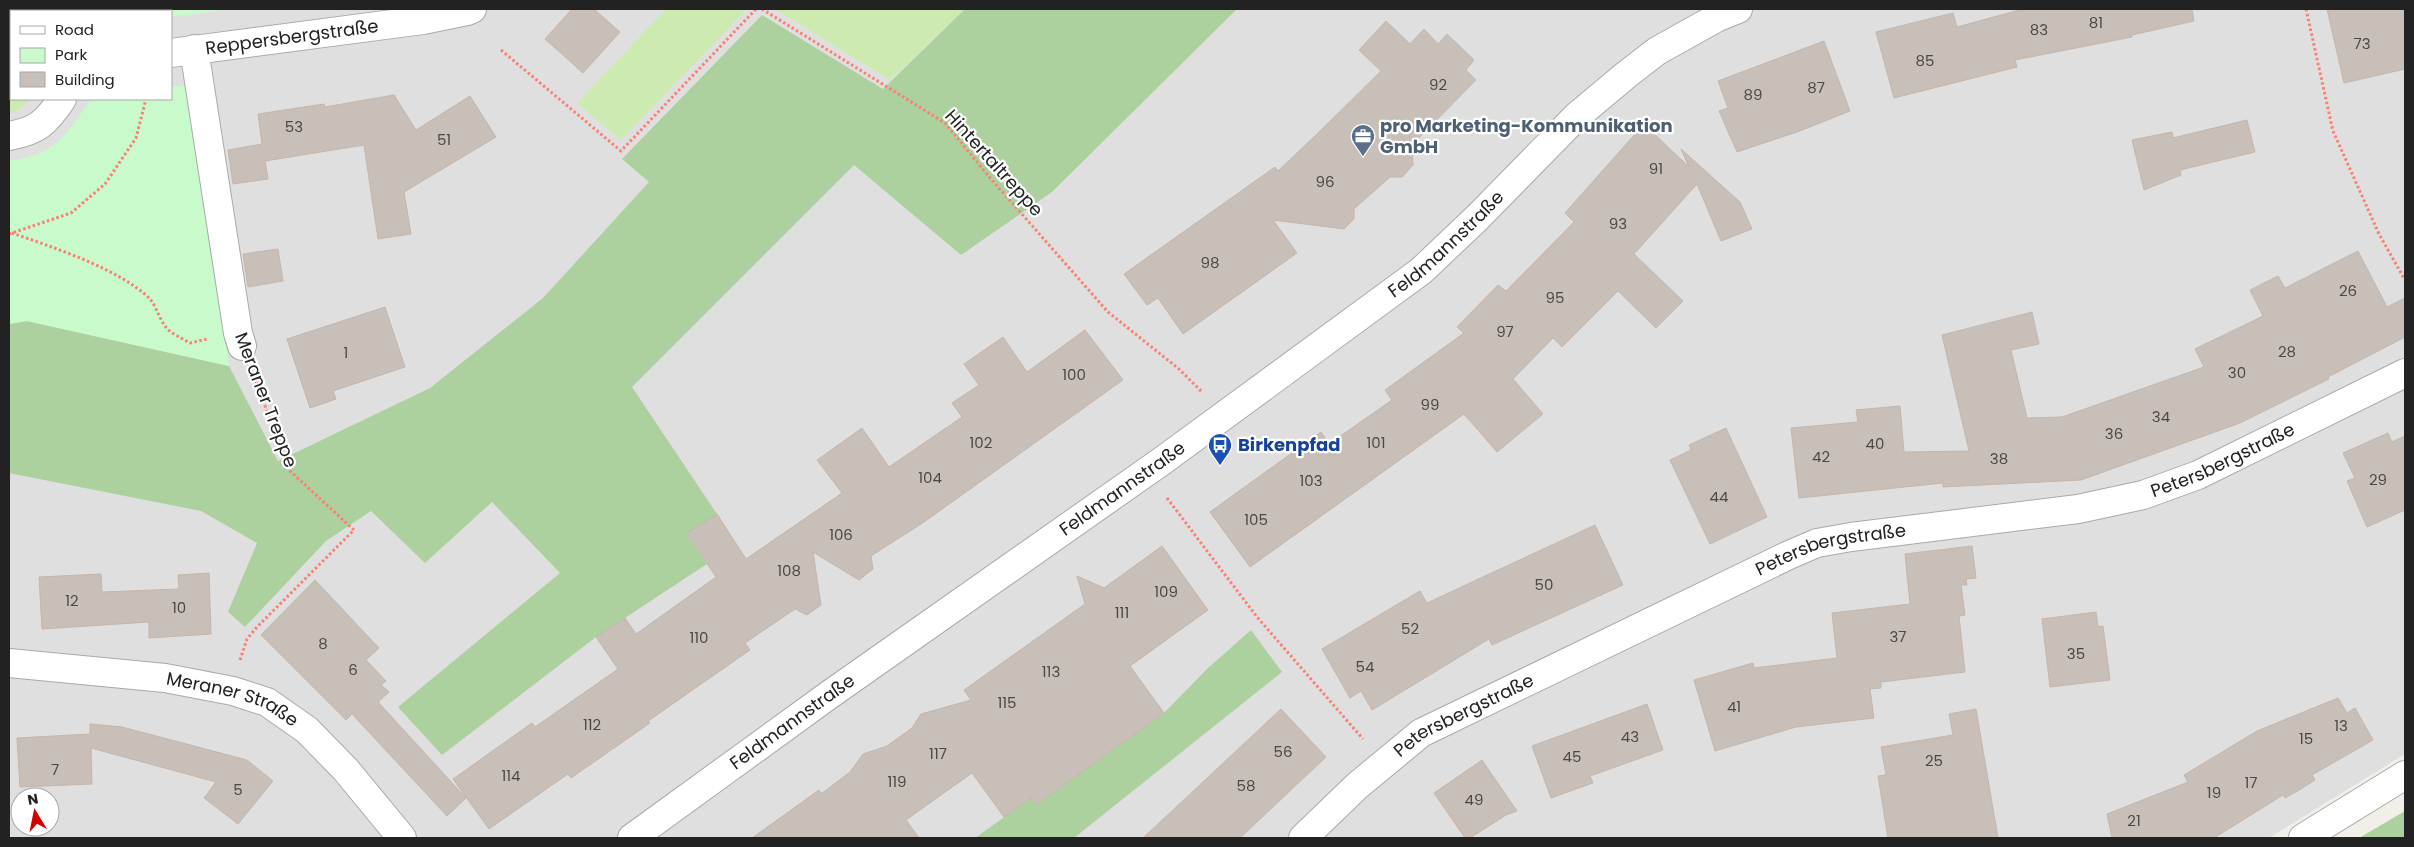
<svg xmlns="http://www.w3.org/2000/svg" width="2414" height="847" viewBox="0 0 2414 847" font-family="Poppins,sans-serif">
<rect width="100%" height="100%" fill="#f2efe9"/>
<path fill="#e0dfdf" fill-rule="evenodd" d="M9 9H2405V754L2269 838H9ZM11 11H171V99H11ZM20 797H50V827H20Z"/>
<path fill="#cdebb0" d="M666 9H747L621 140 577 103Z
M775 9H965L890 80Z
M9 36H11V99H32L16 111 9 112Z"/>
<path fill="#add19e" d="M965 9H1237L1052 192 961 255 854 165 632 387 717 514 687 534 707 564 596 637 442 755 398 707 560 573 492 502 425 563 371 511 326 541 245 627 228 612 257 543 201 511 9 473V324L27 321 229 366 278 461 430 388 543 298 649 182 622 159 762 15 883 89Z
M1251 630 1282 672 1074 838H975L1031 798 1036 805 1164 713 1208 668Z
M2405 811V838H2359Z"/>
<path fill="#c8facc" d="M70 9H229L171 17V11H72Z
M186 85 229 366 27 321 9 324V161C57 154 65 136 91 99H171V87Z"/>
<path fill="#c7bfb8" stroke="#c4b6ab" d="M572 9H594L620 32 583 73 545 39Z
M2023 9H2192L2194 21 2132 35V37L2015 60 2017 67 1894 98 1876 32 1953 13 1957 27Z
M2327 9H2405V69L2344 83Z
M1386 21 1410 44 1424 29 1438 44 1447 34 1474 60 1466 70 1476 80 1412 145 1413 165 1402 177H1390L1354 209V219L1344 229 1273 220 1297 253 1183 334 1158 298 1147 305 1124 274 1275 167 1278 171 1316 135 1381 71 1359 50Z
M1824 41 1850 111 1797 132 1737 152 1719 111 1728 108 1718 81Z
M394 95 416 130 470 96 496 137 404 192 411 234 378 239 364 145 265 161 268 179 233 184 228 150 262 144 258 114 324 104 325 107Z
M2247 120 2255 152 2180 170 2181 175 2144 190 2132 140 2172 132 2173 138Z
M1644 124 1689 167 1681 149 1740 202 1752 229 1721 241 1697 184 1634 254 1683 301 1656 328 1618 291 1562 347 1553 338 1513 379 1543 414 1497 452 1464 414 1250 567 1210 512 1321 432 1329 444 1392 400 1385 390 1464 333 1457 327 1498 285 1506 291 1574 222 1565 213Z
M278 249 283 281 248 287 243 254Z
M2358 251 2387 307 2405 298V337L2328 377 2329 379 2240 423 2081 480 1943 487V483L1799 498 1791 428 1858 422 1856 410 1900 406 1904 452 1969 451 1942 335 2032 312 2039 344 2011 350 2027 418 2062 417 2204 367 2195 349 2263 316 2250 290 2278 276 2285 288Z
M385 307 405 367 333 391 336 399 310 408 287 339Z
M1085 330 1123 380 924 522 871 556 873 569 859 580 813 552 821 605 807 615 795 609 745 643 750 650 648 721 650 723 571 778 568 774 489 829 453 779 532 723 535 727 618 669 596 637 625 618 636 634 716 577 687 533 717 514 746 559 842 493 817 460 862 428 889 467 962 417 952 403 979 385 964 364 1003 337 1027 372Z
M1726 428 1767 517 1710 544 1670 460 1691 450 1689 445Z
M2388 433 2392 442 2405 436V510L2367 527 2347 481 2355 478 2343 453Z
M1595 525 1623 585 1492 645 1489 639 1372 710 1361 691 1350 698 1322 649 1420 591 1427 603Z
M1162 546 1208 610 1130 666 1164 713 1036 805 1031 798 1004 817 972 773 906 820 919 838H752L819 790 821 794 850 772 863 754 887 746 912 728 921 714 971 700 964 690 1085 604 1077 576 1104 588Z
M1972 546 1976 578 1966 579 1967 585H1961L1965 615 1959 616 1965 672 1881 682V688L1870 689 1874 718 1796 727 1715 751 1694 680 1753 663 1754 668 1837 658 1832 613 1910 604 1905 554Z
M209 573 211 634 149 638V622L42 629 39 577 101 574 102 592 179 589 178 575Z
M315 580 379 648 366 660 386 681 381 685 389 692 378 702 466 798 447 816 352 714 346 720 261 635Z
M2096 612 2098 627 2103 626 2110 680 2050 687 2042 619Z
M2338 698 2347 713 2355 708 2373 740 2312 775 2315 780 2301 789 2285 798 2283 795 2214 838H2112L2107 814 2188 782 2184 775 2257 731Z
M1647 704 1663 750 1590 776 1593 783 1551 798 1532 746Z
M1281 709 1326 757 1240 838H1143Z
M1976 709 1998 838H1888L1878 776 1886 775 1881 747 1953 735 1949 714Z
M90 724 122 727 247 760 273 781 238 824 204 798 216 782 91 748 92 784 20 787 17 738 90 734Z
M1482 760 1517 811 1506 815 1470 838H1465L1434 793Z"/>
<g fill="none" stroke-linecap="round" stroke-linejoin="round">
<g stroke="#a9a9a9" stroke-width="30">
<g id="minor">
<path d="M39 11 40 9"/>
<path d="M9 12H11"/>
<path d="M194 49 238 333 242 346"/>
<path id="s1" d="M171 53 423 20 467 11 472 9"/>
<path d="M9 136C37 131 46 123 62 99"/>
<path id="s2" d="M9 663 165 678 233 691 267 702 307 730 346 770 402 838"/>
<path id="s3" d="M632 838 829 695 1162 461 1421 271 1477 218 1577 116 1626 75 1657 51 1718 17 1738 9"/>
<path id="s4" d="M1303 838 1357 786 1421 733 1789 555 1817 543 1851 537 2078 509 2143 495 2198 475 2405 373"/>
<path d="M2303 838 2405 775"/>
</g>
</g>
<path stroke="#fa8072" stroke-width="3" stroke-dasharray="2.5 2.5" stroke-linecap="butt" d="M762 9 945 123 991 179 1108 312 1179 369 1202 392
M2306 9 2333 131 2379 234 2405 280
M106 11 108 9
M501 50 621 151 756 9
M12 233C52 247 120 269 150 299 156 306 159 318 165 326 169 333 182 338 190 343L207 339
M9 234 71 213 105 184 136 138 146 99
M1167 498 1257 617 1363 739
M240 660 247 639 257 627 354 530 290 471 254 377"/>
<use href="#minor" stroke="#fff" stroke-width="28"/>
</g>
<defs>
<g id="office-pin" transform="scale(1.25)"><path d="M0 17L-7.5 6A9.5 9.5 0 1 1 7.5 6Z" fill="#5c6f8a" stroke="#fff"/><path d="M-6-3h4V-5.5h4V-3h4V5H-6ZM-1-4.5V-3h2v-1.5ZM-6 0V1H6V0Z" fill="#fff"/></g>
<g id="bus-pin" transform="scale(1.25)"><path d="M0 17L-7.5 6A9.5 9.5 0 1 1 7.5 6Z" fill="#1a4fb4" stroke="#fff"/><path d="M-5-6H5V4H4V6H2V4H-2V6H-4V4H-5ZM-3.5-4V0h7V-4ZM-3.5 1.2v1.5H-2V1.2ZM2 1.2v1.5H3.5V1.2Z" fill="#fff"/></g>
</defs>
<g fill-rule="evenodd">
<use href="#office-pin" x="1363" y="136"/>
<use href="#bus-pin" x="1220" y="445"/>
</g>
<g text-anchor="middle" stroke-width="4.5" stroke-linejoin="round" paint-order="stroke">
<g font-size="15" fill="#4b4948">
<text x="2096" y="28">81</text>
<text x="2039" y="35">83</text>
<text x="2362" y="49">73</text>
<text x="1925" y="66">85</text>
<text x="1438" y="90">92</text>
<text x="1816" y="93">87</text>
<text x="1753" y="100">89</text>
<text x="294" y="132">53</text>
<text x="444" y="145">51</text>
<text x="1656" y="174">91</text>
<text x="1325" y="187">96</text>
<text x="1618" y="229">93</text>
<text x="1210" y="268">98</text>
<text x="2348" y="296">26</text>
<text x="1555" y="303">95</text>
<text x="1505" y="337">97</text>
<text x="2287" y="357">28</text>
<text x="346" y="358">1</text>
<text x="2237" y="378">30</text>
<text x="1074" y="380">100</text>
<text x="1430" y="410">99</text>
<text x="2161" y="422">34</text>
<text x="2114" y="439">36</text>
<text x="981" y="448">102</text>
<text x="1376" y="448">101</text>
<text x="1875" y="449">40</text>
<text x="1821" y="462">42</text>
<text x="1999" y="464">38</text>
<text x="930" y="483">104</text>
<text x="2378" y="485">29</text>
<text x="1311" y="486">103</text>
<text x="1719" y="502">44</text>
<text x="1256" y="525">105</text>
<text x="841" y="540">106</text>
<text x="789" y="576">108</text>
<text x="1544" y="590">50</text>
<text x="1166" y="597">109</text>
<text x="72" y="606">12</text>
<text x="179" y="613">10</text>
<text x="1122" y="618">111</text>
<text x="1410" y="634">52</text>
<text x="1898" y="642">37</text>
<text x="699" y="643">110</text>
<text x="323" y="649">8</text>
<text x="2076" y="659">35</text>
<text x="1365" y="672">54</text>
<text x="353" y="675">6</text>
<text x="1051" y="677">113</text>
<text x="1007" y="708">115</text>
<text x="1734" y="712">41</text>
<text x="592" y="730">112</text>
<text x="2341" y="731">13</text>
<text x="1630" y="742">43</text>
<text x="2306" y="744">15</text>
<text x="1283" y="757">56</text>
<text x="938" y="759">117</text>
<text x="1572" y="762">45</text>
<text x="1934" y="766">25</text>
<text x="55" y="775">7</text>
<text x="511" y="781">114</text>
<text x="897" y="787">119</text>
<text x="2251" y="788">17</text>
<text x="1246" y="791">58</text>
<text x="238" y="795">5</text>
<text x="2214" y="798">19</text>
<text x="1474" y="805">49</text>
<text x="2134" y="826">21</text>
</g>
<g font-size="18" fill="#222" stroke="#fff">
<text dy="6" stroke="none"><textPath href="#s1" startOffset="122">Reppersbergstraße</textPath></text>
<text transform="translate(994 163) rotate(48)" y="6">Hintertaltreppe</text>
<text dy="6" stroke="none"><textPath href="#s3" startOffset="1008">Feldmannstraße</textPath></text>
<text transform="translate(266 400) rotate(69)" y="6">Meraner Treppe</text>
<text dy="6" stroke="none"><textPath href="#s4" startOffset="1014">Petersbergstraße</textPath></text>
<text dy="6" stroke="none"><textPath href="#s3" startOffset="602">Feldmannstraße</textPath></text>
<text dy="6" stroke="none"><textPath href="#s4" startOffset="609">Petersbergstraße</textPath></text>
<text dy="6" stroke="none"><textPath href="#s2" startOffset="228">Meraner Straße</textPath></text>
<text dy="6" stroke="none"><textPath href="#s4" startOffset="204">Petersbergstraße</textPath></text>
<text dy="6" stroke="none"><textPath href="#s3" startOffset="198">Feldmannstraße</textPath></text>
</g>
<g font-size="18" font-weight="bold" fill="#4e5e75" stroke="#fff" text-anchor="start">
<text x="1380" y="132">pro Marketing-Kommunikation<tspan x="1380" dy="21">GmbH</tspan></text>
</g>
<g font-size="18" font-weight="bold" fill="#164399" stroke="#fff" text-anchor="start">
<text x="1238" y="451">Birkenpfad</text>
</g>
</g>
<rect width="2414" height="847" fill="none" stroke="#222222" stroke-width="20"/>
<rect x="10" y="10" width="162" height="90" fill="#ffffff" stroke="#a7a7a7"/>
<rect x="20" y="26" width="25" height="8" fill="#ffffff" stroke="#a7a7a7"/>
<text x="55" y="35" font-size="15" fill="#222222">Road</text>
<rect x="20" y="48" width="25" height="15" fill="#c8facc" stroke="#a7a7a7"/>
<text x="55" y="60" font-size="15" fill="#222222">Park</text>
<rect x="20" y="72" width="25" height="15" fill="#c7bfb8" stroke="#a7a7a7"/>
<text x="55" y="85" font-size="15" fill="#222222">Building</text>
<g transform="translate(35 812) rotate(350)"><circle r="24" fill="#ffffff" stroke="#a7a7a7"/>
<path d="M0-4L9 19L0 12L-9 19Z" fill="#d40000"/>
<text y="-8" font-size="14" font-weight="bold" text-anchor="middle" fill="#222222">N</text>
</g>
</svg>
